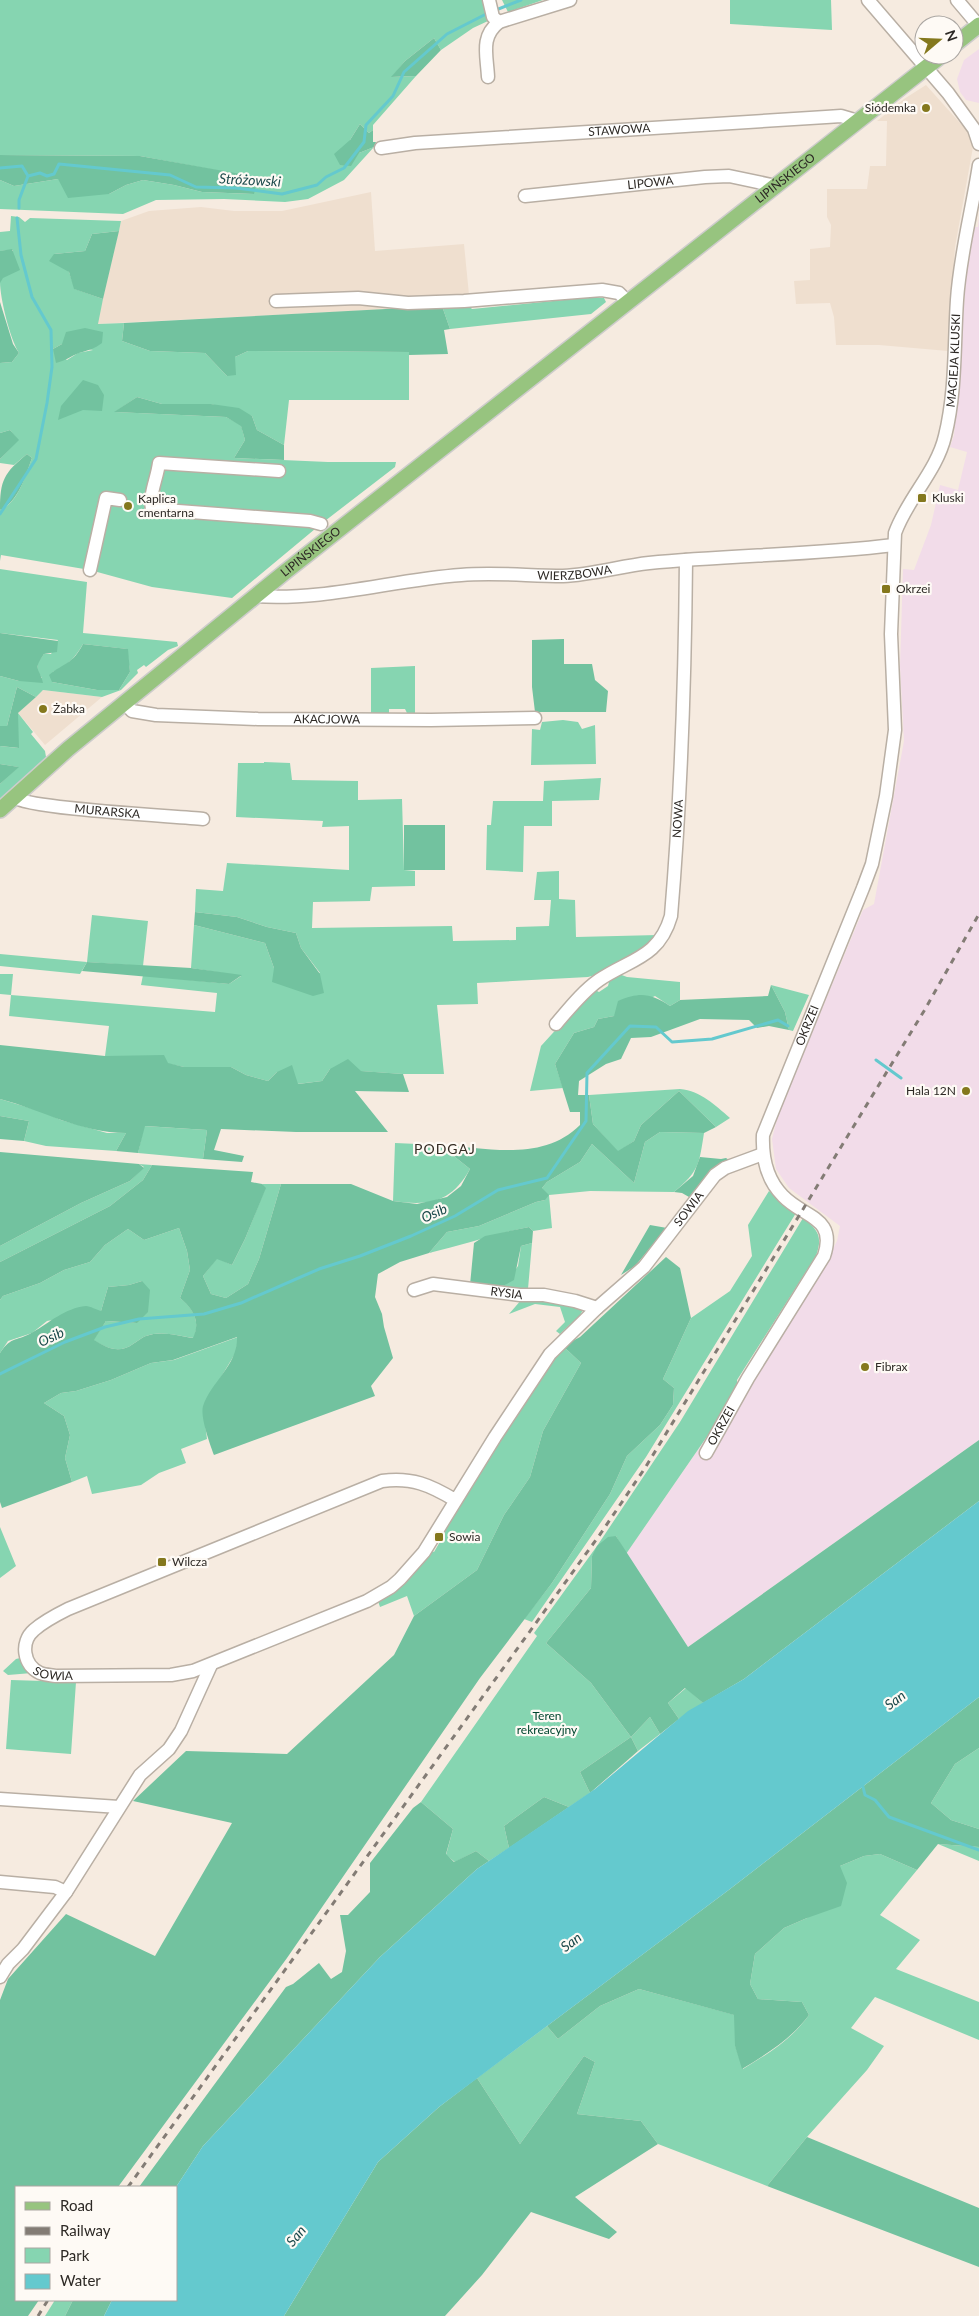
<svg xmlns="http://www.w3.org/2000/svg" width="979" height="2316" viewBox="0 0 979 2316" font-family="Lato,sans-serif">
<rect width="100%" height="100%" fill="#f6ebe0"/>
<path fill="#efdfcf" d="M926 85 969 133 973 147 955 247 948 351 879 345H836L834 317 830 303 796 304 794 281 810 280V249L830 247 831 225 827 217V189H867L870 166H886L887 121H877L904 99Z
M371 192 375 251 464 244 470 305 97 324 121 221 149 211 201 207 234 211H282Z
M43 690 102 697 45 745 18 713Z"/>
<path fill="#f2dce9" d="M979 49V103L966 100 960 92 957 79 964 60Z
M979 218V1440L688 1647 626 1554 822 1270 837 1241 840 1226 789 1188 776 1169 772 1139 778 1115 863 910 874 904 904 741 900 666 903 569 914 570 931 525 940 485 958 490 967 452 950 447 954 435 967 267 975 227H978Z"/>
<path fill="#86d5b1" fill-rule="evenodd" d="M0 0H483L488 21 473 28 441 50 434 38 405 61 392 77 416 76 373 125V130L369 133 360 124 350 140 359 153 374 147 344 180 308 199 285 202 224 199 156 200 123 214 0 209V180L14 186 58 179 109 194 126 185 143 180 174 185 202 192 253 194 258 178 140 156 0 155Z
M502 0H543L508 12Z
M730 0H831L832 30 730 24Z
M11 216 19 217 25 222 30 218 121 221 119 231 92 234 85 251 54 254 69 272 75 289 103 299 98 324 124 323 122 341 150 351 205 353 227 376 235 357 248 351 409 352V400H289L284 445 257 430 252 416 211 404H162L137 397 115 412 226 417 241 425 245 440 234 458 328 462H396L395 467 321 524 232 598 152 587 90 570 1 555 0 561V510C19 502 25 476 32 458L27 454 14 465 0 463V459L18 440 10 430 0 433V363L12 362 19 353C10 339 0 298 0 282 4 272 9 261 13 250L0 251V232L10 231ZM62 344 93 350 78 353 67 360 53 349Z
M593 297 604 298 606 302 591 314 450 329 442 306 468 305 472 309Z
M0 569 87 582 83 633 177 642 178 646 168 650 146 667 144 665 137 670 138 673 121 690 102 697 43 690 36 697 17 687 7 726H0V676L19 681 42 678 37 671 38 662 44 654H51L58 640 0 633ZM83 644 127 649 130 672 119 690H97L52 682 53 672C68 665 75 658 83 644Z
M415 666V714L407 713 405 709H389V713L371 714V668Z
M18 713 33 732 31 734 45 751 46 757 0 799V784L18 767 0 764V746L18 748Z
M563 720 578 722 582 729 595 725 596 764 531 765 532 729 540 730 542 722Z
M264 762 290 763 292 780 358 781V800L402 799 404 870 415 871V886L372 887 370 901 313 902 312 928 452 926 453 941 516 940V927L549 926 551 900H534L537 872 559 871V899L575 900 576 937 658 935 650 945 606 972 588 977 477 983 478 1004 437 1005 444 1074H403L330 1069 322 1081 297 1084 277 1072 268 1081 246 1075 231 1067H184L130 1056H105L109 1026 9 1016 11 995 0 994V974H13L11 995 215 1012 217 993 141 985 143 975 229 984 241 976 191 968 194 925 265 943 274 968 320 973 301 948 296 933 267 927 237 917 195 912 196 889 223 891 227 863 349 870V826L322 827 323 821 236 817 238 763H264Z
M601 778 599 800 552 801V826H524L523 872 486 870 487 825H491L493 801H543L544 781Z
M92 915 148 921 143 966 87 962 80 974 0 966V954L87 962Z
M619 974 627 977 680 982V1000L670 1006 655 996 614 1016 598 1019 594 1027 574 1033 555 1064 563 1088 530 1091 541 1046 593 989 599 992 608 986 610 978Z
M771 985 809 995 793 1031 789 1030 785 1012Z
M680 1089C701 1091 715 1105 730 1118L716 1127 679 1091 641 1125 634 1141 618 1152 593 1124 589 1095Z
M0 1099 43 1112 61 1120 107 1133H126L116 1151 46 1146 24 1141 29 1121 0 1116Z
M144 1126 207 1130 203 1159 138 1153Z
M660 1132 704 1133C699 1165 699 1171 674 1192L590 1191 549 1195 552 1228 533 1231 529 1227C495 1234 463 1245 429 1253L447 1232 479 1226 536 1202 545 1200 542 1188 547 1182 580 1162 592 1144 634 1183 645 1142Z
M395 1143 440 1145 470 1169C451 1203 429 1206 393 1201Z
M139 1164 152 1165 143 1180 110 1206 0 1262V1246L81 1203 130 1181 144 1167Z
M262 1184H281L259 1259 248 1284 226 1298 211 1294 203 1276 217 1258 232 1265 245 1239 265 1189Z
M769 1191 796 1213 646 1457 532 1622 524 1619 552 1583 610 1494 627 1456 660 1425 673 1405 674 1388 663 1379 691 1318 730 1291 752 1256 748 1225Z
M803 1218C818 1230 823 1236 816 1256L737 1380V1393L626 1554 616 1536 592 1556 591 1588 546 1643 591 1683 631 1737 650 1717 660 1734 638 1751 631 1737 580 1772 590 1793 569 1807 544 1797 504 1826 509 1848 489 1861 476 1851 455 1862 446 1855 453 1829 421 1802 537 1636 534 1633 597 1546 680 1422Z
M179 1228 187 1251 190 1270 180 1298C194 1309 200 1321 194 1338 179 1336 160 1330 146 1336 142 1337 137 1342 133 1344 119 1354 107 1348 93 1340L106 1321 137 1323 142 1281 129 1285 108 1287 101 1311 47 1321 32 1333 8 1341 0 1353V1300L3 1296 40 1283 64 1270 90 1262 105 1245 128 1229 144 1240Z
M532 1243 528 1289 522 1291 488 1285H505L518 1266 521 1246Z
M522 1299 557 1300 583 1310 580 1315 560 1334 556 1331 565 1322 560 1307 535 1304 509 1314Z
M238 1337 236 1352 203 1407 207 1439 181 1449 186 1463 159 1473 141 1485 92 1494 87 1476 72 1482 65 1458 70 1435 64 1416 44 1403 61 1393 76 1391 111 1380 151 1363 174 1360Z
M563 1346 581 1363 543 1431 530 1477 504 1515 477 1570 414 1616 407 1596 380 1607 378 1601C399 1586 417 1573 430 1550L434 1552 445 1533 442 1531 542 1372Z
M0 1527 16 1566 0 1578Z
M20 1658 32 1673 8 1675 3 1671 16 1659Z
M11 1680 76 1682 71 1754 6 1749Z
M686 1688 703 1703 679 1719 668 1703Z
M979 1748V1829L951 1820 931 1803 955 1764Z
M938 1844 979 1847V1861Z
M880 1854 917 1870 880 1915 920 1940 896 1969 979 2002V2040L875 1997 851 2028 884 2046 867 2070 807 2137 767 2186 658 2144 641 2121 577 2114 595 2062 584 2056 520 2144 477 2078 547 2026 558 2039 600 2006 639 1989 735 2015V2045L743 2069C769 2053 791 2040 809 2015L802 2002 758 1999 750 1984 755 1954 784 1928 807 1918 840 1866 864 1856Z
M55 2300H73L65 2316H45Z"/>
<path fill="#72c29f" d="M434 38 441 50 416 76 391 77 405 61Z
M360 124 369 133 373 130V142H376L374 147 359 153 351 166 340 165 334 154 350 140Z
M0 155 140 156 258 177 254 194 202 192 174 185 143 180 126 185 109 194 68 198 58 179 14 186 0 180Z
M119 231 103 299 74 289 69 272 49 261 54 254 85 251 92 234Z
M12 249 20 270 3 278 0 283V251Z
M0 302 13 344 19 353 12 362 0 363Z
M442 306 450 329 444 330 448 354 409 355V352L248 351 235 357 236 375 227 376 205 353 150 351 122 341 124 323Z
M85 328 103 332 102 343C94 349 89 350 79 353 71 356 65 361 56 363L53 349 62 344 66 332Z
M83 380 98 385 104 395 102 411 83 410 58 420 61 406Z
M137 397 162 404H211L239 408 252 416 257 430 284 445V460L234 458 245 440 241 426 226 417 114 412Z
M10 430 19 440 0 459V433Z
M27 454 32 458C25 477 19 501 0 510 0 480 4 473 27 454Z
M0 633 58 641 57 652 44 654C32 671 40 668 43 683L19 681 0 676Z
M564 639V664H592L595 680 608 691 606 712H535L532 687V640Z
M83 644 128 649 130 672 119 690H97L52 682 49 675C65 662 72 665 83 644Z
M17 687 36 697 18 713 19 748 0 746V726H7Z
M0 764 19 767 0 784Z
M404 825H445V870H404Z
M195 912 237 917 267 927 296 933 301 948 320 974 324 993 313 996 272 982 274 968 265 943 194 925Z
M87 962 191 968 242 975 229 984 82 971Z
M771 985 785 1012 789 1030 769 1026 757 1028 749 1020 700 1019 651 1037 631 1038 621 1059 606 1064 579 1081 578 1095H589L593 1124 618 1151 634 1141 641 1125 679 1091 716 1127 704 1133 660 1132 645 1142 634 1183 592 1144 580 1162 547 1182 542 1188 549 1195 545 1200 536 1202 479 1226 447 1232 429 1253 400 1262 378 1274 375 1297 382 1314 384 1327 393 1358 371 1386 375 1396 214 1455C210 1444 200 1417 203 1406 211 1382 238 1365 237 1337L173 1360 151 1363 111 1380 76 1391 61 1393 44 1403 64 1416 70 1435 65 1458 72 1482 2 1508 0 1502V1353C12 1335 17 1342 33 1332 49 1323 65 1308 86 1306 90 1306 97 1310 101 1311L108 1287 129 1285 142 1281 150 1290 148 1312 137 1323 106 1321 94 1340C107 1348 119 1354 133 1344 137 1342 142 1337 146 1336 161 1330 179 1336 193 1338 201 1321 193 1309 180 1298L190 1270 187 1251 179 1228 144 1240 128 1229 105 1245 90 1262 64 1270 40 1283 3 1296 0 1300V1262L110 1206 143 1180 152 1165 253 1172 251 1182 262 1184 266 1188 245 1239 232 1265 217 1259 203 1276 211 1294 226 1298 248 1284 259 1259 281 1184H351L393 1201 417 1204 447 1197 461 1186 470 1169 440 1145C488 1148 543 1162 580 1125V1112H570L555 1064 574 1033 594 1027 598 1019 614 1016 618 1001C640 992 650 993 670 1006L680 1000 768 996Z
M0 1045 105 1056 164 1055 168 1063 184 1067H231L246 1075 268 1081 277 1072 292 1065 298 1084 322 1081 330 1069 348 1059 361 1071 403 1074 409 1092 355 1091 388 1132H296L221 1129 214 1150 244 1156 242 1162 203 1159 207 1130 145 1126 138 1153 116 1151 126 1133C81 1133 42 1110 0 1099Z
M0 1116 29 1121 24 1141 0 1139Z
M0 1152 139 1164 144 1168 130 1181 81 1203 0 1246Z
M700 1157 721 1159 726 1158 729 1160 709 1174 689 1197 682 1193 674 1192 693 1176Z
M650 1225 667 1228 635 1266 621 1275Z
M529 1227 533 1231 532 1243 521 1246 514 1280 505 1285H470L474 1243 485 1236Z
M666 1257 680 1268 691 1318 663 1379 674 1388 673 1405 660 1425 627 1456 610 1494 552 1583 480 1678 287 1958 118 2187H16V2300H39L28 2316H0V2000L8 1979 66 1914 155 1956 232 1823 133 1801 186 1751 287 1754 394 1655 414 1616 477 1570 504 1515 530 1477 543 1431 581 1363 563 1346 580 1337Z
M979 1440V1501L744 1679 703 1703 685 1688 668 1703 679 1719 660 1734 650 1717 631 1737 638 1751 590 1793 580 1772 631 1737 591 1683 546 1643 591 1588 592 1556 597 1546 608 1537 616 1536 688 1647Z
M979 1697V1748L955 1764 931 1803 951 1820 979 1829V1847L938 1844 917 1870 880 1854 864 1856 840 1866 847 1883 841 1906 807 1918 784 1928 755 1954 750 1984 758 1999 802 2002 809 2015C791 2039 768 2053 742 2069L735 2046 734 2015 639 1989 600 2006 558 2039 547 2026 730 1889Z
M544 1797 569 1807 509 1848 504 1826Z
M421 1802 453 1829 446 1854 454 1862 476 1851 489 1861 477 1869 380 1957 203 2146 176 2187H139L286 1987 293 1984 319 1963 331 1979 342 1972 346 1951 340 1915H348L370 1892V1863L413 1808Z
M584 2056 595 2062 577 2114 641 2121 658 2144 575 2197 617 2232 609 2239 531 2212 482 2275 445 2316H284L378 2162 439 2107 477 2078 520 2144Z
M807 2137 979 2208V2267L767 2186Z
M73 2300H112L104 2316H65Z"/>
<path fill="#64c9ce" d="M979 1501V1697L730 1889 439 2107 378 2162 284 2316H104L112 2300H176V2187L203 2146 380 1957 477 1869 595 1789 688 1711 744 1679Z"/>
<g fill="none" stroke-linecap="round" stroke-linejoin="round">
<path stroke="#64c9ce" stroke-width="3" d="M496 10 521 0
M0 168 22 166 28 176 40 173 47 176 54 174 59 164 170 175 196 187 236 188 282 194 317 185 326 177 344 168 364 142 366 125 393 96 404 72 447 34 490 12
M19 208V200L28 176
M0 514 36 459 47 403 52 367 51 330 32 297 21 255 17 218
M876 1060 901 1078
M0 1374 65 1342 105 1327 139 1319 204 1314 241 1303 319 1269 360 1256 411 1236 455 1216 498 1190 547 1178 586 1121 587 1073 630 1026 656 1027 672 1042 712 1039 778 1020 788 1026
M862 1783 865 1795 875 1800 889 1817 979 1850"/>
<g stroke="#b9afa4" stroke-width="15">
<g id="minor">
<path d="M489 0 493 17 499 22 570 0"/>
<path d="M868 0 948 93 974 129 979 144"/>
<path d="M957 0 979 26"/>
<path d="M488 77C487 55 480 37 499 22"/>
<path id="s1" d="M381 148 415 143 826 117 841 116 858 121"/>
<path id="s2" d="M525 196 705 177 729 176 776 186"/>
<path d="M276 301 358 298 408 303 464 301 602 290 619 293 628 302"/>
<path d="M279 471 159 463C157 479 149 493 152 509L310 521 321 524"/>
<path d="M90 570 106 498 120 500"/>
<path id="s3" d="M255 596C325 601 392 580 461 575 495 572 529 576 563 576 592 575 621 566 649 563 731 555 813 555 894 545"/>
<path id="s4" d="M125 703 132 711 156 715 258 719 431 720 535 718"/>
<path id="s5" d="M14 797C28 809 175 816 203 819"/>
<path id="s6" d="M556 1024C569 1009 582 992 599 980 630 959 659 958 671 916 681 798 685 679 686 560"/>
<path id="s7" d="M414 1290 433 1284 520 1295H544L575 1301 597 1308"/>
<path id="s8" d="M706 1453 748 1378 824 1256C837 1217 804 1218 783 1196 766 1179 762 1158 763 1135L863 888 872 864 886 796 895 730 891 634 895 533C907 499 937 471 945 436 956 392 954 345 957 300 960 254 972 211 979 165"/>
<path id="s9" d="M455 1500C430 1485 412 1477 382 1481L68 1609C56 1615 44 1621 34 1630 20 1642 23 1665 40 1673 45 1675 51 1675 56 1676L171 1675 193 1671 367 1601 391 1587 400 1579 424 1552 495 1437 550 1354 597 1308 644 1267 715 1175 725 1168 763 1154"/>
<path d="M0 1799 119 1807"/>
<path d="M0 1882 55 1887 66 1892"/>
<path d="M0 1977 8 1964 23 1949 66 1892 140 1775 169 1749 181 1731 211 1665"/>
</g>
</g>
<g stroke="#cdcccb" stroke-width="18">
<g id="major">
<path d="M954 45 979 25"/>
<path id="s10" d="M0 810 68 749 285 572 942 55"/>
</g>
</g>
<use href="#minor" stroke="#fff" stroke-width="12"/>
<use href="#major" stroke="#97c47f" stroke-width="15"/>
<path stroke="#837c75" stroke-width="3" stroke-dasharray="6 6" stroke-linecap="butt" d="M128 2187 601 1533 645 1468 924 1011 979 914
M38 2316 48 2300"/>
</g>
<g fill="#84781d" stroke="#fefaf5" stroke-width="2">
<circle cx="926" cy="108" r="5"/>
<rect x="917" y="493" width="10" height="10" rx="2.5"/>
<circle cx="128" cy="506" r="5"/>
<rect x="881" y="584" width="10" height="10" rx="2.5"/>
<circle cx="43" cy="709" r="5"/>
<circle cx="966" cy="1091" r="5"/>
<circle cx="865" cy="1367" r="5"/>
<rect x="434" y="1532" width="10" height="10" rx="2.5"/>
<rect x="157" y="1557" width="10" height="10" rx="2.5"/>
</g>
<g text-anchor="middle" stroke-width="4.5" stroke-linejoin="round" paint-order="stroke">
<g font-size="12" fill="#2d2925" stroke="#fefaf5" text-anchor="start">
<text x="916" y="112" text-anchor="end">Siódemka</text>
<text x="932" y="502">Kluski</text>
<text x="138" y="503">Kaplica<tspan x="138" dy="14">cmentarna</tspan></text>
<text x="896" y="593">Okrzei</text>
<text x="53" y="713">Żabka</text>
<text x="956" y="1095" text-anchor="end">Hala 12N</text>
<text x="875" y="1371">Fibrax</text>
<text x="449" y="1541">Sowia</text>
<text x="172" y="1566">Wilcza</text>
</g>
<g font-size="12" fill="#2d2925" stroke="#fefaf5">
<text dy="4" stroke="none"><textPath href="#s1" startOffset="239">STAWOWA</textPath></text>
<text dy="4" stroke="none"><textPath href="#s10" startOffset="1008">LIPIŃSKIEGO</textPath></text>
<text dy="4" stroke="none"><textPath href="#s2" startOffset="126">LIPOWA</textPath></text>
<text dy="4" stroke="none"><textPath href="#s8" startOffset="1188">MACIEJA KLUSKI</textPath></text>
<text dy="4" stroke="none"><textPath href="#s10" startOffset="404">LIPIŃSKIEGO</textPath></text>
<text dy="4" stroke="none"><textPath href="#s3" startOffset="321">WIERZBOWA</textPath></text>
<text dy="4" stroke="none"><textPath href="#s4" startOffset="206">AKACJOWA</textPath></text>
<text dy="4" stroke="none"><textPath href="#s5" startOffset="95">MURARSKA</textPath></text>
<text dy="4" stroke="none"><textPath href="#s6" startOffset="259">NOWA</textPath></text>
<text dy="4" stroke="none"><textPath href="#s8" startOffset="495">OKRZEI</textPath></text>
<text dy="4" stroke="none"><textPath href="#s9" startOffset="1361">SOWIA</textPath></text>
<text dy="4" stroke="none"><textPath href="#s7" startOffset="94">RYSIA</textPath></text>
<text dy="4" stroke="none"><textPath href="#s8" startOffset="31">OKRZEI</textPath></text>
<text dy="4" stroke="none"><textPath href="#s9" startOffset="521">SOWIA</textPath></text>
</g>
<g font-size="12" fill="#00462f" stroke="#fefaf5">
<text x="547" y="1720">Teren<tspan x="547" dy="14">rekreacyjny</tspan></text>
</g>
<g font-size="14" font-style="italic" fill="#1b494b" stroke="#fefaf5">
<text transform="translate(250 180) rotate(3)" y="5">Stróżowski</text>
<text transform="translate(434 1213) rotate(-24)" y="5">Osib</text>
<text transform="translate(51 1337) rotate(-25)" y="5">Osib</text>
<text transform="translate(895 1700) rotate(-37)" y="5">San</text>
<text transform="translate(571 1942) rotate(-37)" y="5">San</text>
<text transform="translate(296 2236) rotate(-50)" y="5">San</text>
</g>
<g font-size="14" letter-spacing="1" fill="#352d24" stroke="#fefaf5">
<text x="445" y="1154">PODGAJ</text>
</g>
</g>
<rect x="15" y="2186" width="162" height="115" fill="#fefaf5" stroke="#aaa6a2"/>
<rect x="25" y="2202" width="25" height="8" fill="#97c47f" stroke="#aaa6a2"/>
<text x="60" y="2211" font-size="15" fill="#2d2925">Road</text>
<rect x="25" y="2227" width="25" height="8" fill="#837c75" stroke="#aaa6a2"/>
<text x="60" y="2236" font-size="15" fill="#2d2925">Railway</text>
<rect x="25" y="2248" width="25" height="15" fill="#86d5b1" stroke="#aaa6a2"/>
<text x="60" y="2261" font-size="15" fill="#2d2925">Park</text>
<rect x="25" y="2274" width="25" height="15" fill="#64c9ce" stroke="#aaa6a2"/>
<text x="60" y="2286" font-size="15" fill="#2d2925">Water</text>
<g transform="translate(939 40) rotate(71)"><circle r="24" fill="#fefaf5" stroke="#aaa6a2"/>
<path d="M0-4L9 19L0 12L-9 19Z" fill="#84781d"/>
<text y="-8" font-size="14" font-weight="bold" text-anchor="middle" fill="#2d2925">N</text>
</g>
</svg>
